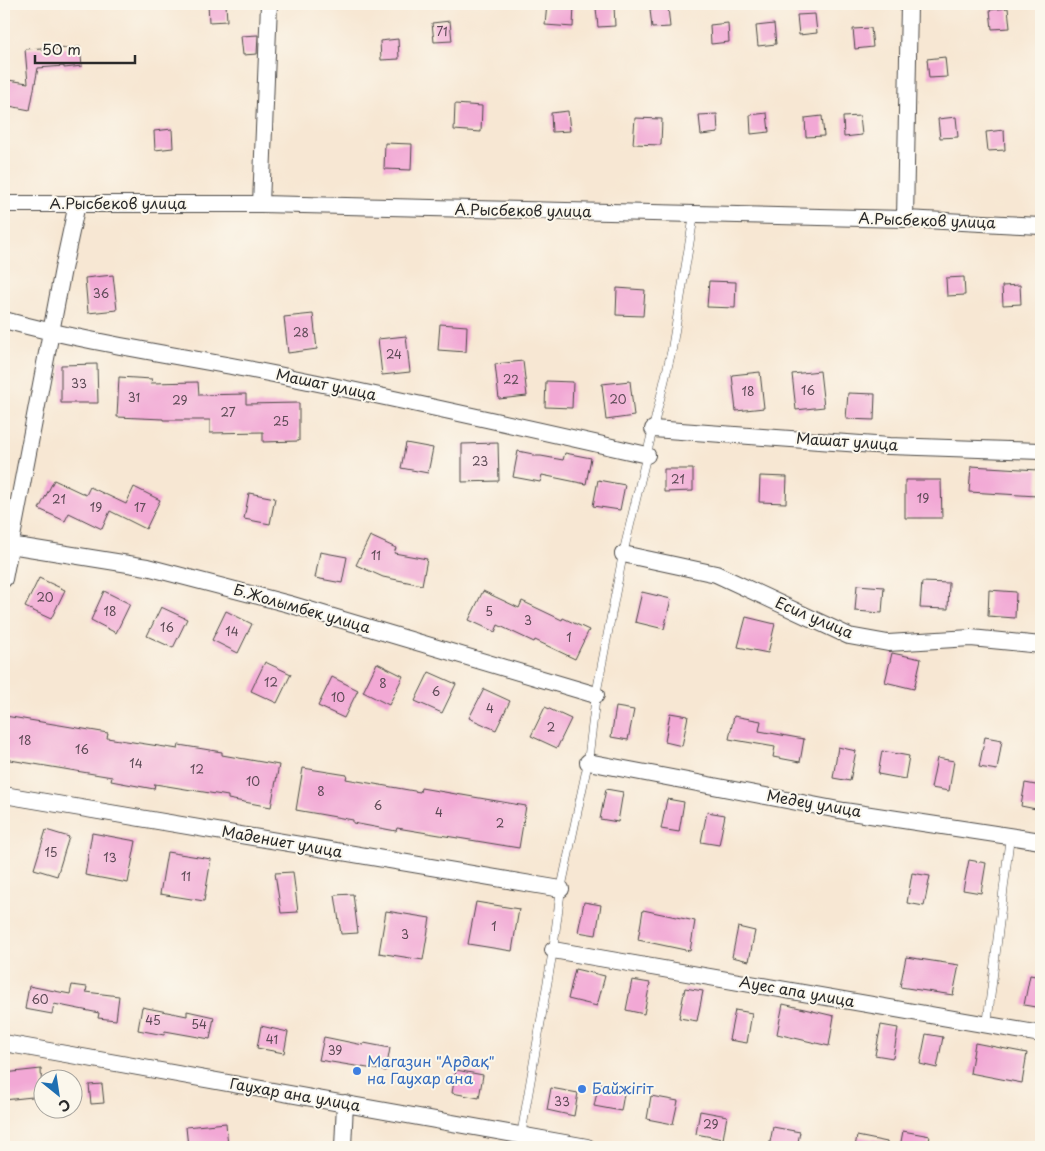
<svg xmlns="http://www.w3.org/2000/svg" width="1045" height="1151" viewBox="0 0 1045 1151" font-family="'Playpen Sans',sans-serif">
<rect width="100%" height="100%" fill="#fbf7ec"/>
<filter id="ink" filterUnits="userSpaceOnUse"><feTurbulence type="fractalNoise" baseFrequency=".02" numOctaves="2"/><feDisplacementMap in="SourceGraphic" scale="10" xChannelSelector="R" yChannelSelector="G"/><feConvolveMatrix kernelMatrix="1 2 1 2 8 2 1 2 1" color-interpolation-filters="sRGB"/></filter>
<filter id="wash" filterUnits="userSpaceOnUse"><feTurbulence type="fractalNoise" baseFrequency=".0096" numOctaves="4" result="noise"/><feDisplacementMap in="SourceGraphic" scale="20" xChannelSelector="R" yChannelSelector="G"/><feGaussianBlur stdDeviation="1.12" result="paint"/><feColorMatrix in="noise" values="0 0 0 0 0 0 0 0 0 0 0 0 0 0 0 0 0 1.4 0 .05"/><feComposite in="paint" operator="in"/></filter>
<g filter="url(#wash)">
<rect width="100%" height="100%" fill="#f7e7d3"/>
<g id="blocks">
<path fill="#f2a8d5" d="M208 4H226L227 21 209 22Z
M547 4H574L573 27 545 25Z
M614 6 615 26 598 27 596 8Z
M668 7 670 27 652 28 650 9Z
M1008 8 1010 28 992 29 990 10Z
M815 14 817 33 799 35 797 15Z
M450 21 452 41 434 42 432 23Z
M728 23 729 42 711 44 710 25Z
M774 24 776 44 758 46 756 26Z
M871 28 873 47 855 49 853 29Z
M258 35 257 54 243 55 241 36Z
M398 39 399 59 381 60 380 41Z
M80 47 82 66 64 68V66L38 68 30 110 4 105 8 80 28 83 25 49 42 48 43 50Z
M945 57 947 77 929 78 927 59Z
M455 104 482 106 481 132 454 130Z
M568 111 570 131 552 132 551 113Z
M767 113 769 132 751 134 750 115Z
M717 114 718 133 701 135 699 115Z
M822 116 824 136 806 137 805 118Z
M860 116 862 135 844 137 843 117Z
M956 117 958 137 940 138 938 119Z
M635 118 662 119 661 145 633 144Z
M172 129 173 148 155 150 154 131Z
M1004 130 1005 150 988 151 986 132Z
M385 143 412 144 411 170 384 169Z
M113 275 117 310 88 313 85 278Z
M964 277 965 295 947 296 946 278Z
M709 281 736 282 735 308 707 307Z
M1020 285 1021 304 1003 305 1002 286Z
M617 288 645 290 643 316 616 315Z
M313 314 317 349 288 353 284 317Z
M440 324 467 326 466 352 438 350Z
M406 336 410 372 382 375 378 339Z
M523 361 527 396 499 399 495 364Z
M97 364 98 403H61V365Z
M820 371 824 407 796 410 792 374Z
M760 372 764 408 736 411 732 375Z
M119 377 152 379 151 383 198 382 199 395 246 394V404L299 403V441L263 442V432L210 433V420H163V419L117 417Z
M546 381 573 382 572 408 545 407Z
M630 381 634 416 606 420 602 384Z
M848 393 875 394 874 420 846 419Z
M406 443 433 448 428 473 401 468Z
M498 443 499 481 462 482V444Z
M518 451 533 454V456H541L563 460 565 453 591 458 586 484 542 475 540 482 513 477Z
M971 466 1038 470 1037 496 969 492Z
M664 469H693V491L664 492Z
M760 476 787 477 786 503 759 502Z
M54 480 86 495 90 487 126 504 134 487 160 500 146 529 110 511 102 529 69 513 65 521 39 509Z
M598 480 625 485 620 510 593 506Z
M905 480H941L942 518H905Z
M249 493 275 498 270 524 244 519Z
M370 536 396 548 394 553 427 559 422 585 383 577 356 565Z
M320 552 347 557 342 583 315 578Z
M39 578 65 590 51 619 25 607Z
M922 582 949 583 948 609 920 608Z
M857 585 884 587 882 613 855 611Z
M989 590 1016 592 1015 618 988 616Z
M104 591 130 604 116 633 91 620Z
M483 591 519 608 522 601 562 620 563 618 589 630 575 659 535 640 534 642 498 625 495 632 469 620Z
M642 592 671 599 664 629 635 622Z
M161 607 187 619 173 648 147 636Z
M226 611 252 624 238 653 212 640Z
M746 617 775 624 768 653 738 647Z
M892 653 921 659 914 689 885 682Z
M265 662 291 674 277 703 251 691Z
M377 663 403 676 389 705 363 692Z
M429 672 456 684 442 713 415 701Z
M332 677 358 690 344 718 318 706Z
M484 689 510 701 496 730 469 718Z
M545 707 571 719 557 748 531 736Z
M616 707 634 710 628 740 611 737Z
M670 713 688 716 682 746 665 742Z
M5 716 108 733 107 738 178 749 179 745 222 752V755L279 765 271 807 228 799V796L155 784 154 789 111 781 112 777 4 759Z
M734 716 761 721 759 731 804 739 800 762 773 757 775 747 729 739Z
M985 737 1002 740 997 770 979 767Z
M838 747 856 751 850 781 833 778Z
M882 751 909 756 905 779 878 774Z
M937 758 954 761 949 791 931 788Z
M303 768 347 775 346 779 420 792 421 788 526 806 519 848 397 828 396 831 353 823V820L296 810Z
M1025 783 1041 786V810L1021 806Z
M606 789 623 792 618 822 600 819Z
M667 799 684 802 679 832 661 829Z
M707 812 725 815 719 845 701 842Z
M46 830 69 837 57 876 34 869Z
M92 833 136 841 128 883 85 875Z
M167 852 211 859 204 901 160 894Z
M969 860 986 863 981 893 963 890Z
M293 872 298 912 281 913 275 873Z
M912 873 930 876 924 906 907 903Z
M353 894 358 933 341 934 335 895Z
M476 902 519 909 512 951 468 944Z
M584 902 601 905 596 935 578 932Z
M643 910 695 921 690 951 638 940Z
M386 911 430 918 423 960 379 953Z
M738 927 755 931 749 961 732 957Z
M906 957 959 965 953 995 900 987Z
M575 969 605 976 597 1006 568 999Z
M1030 975 1041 977V1008L1024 1005Z
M632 980 650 983 644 1014 626 1010Z
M72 985 87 987 86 992 119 996 116 1020 98 1018 99 1013 54 1004 52 1014 25 1009 29 986 70 994Z
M685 988 703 991 697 1021 679 1018Z
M783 1004 834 1016 829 1046 777 1034Z
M142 1007 187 1016V1011L214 1017 210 1039 165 1031 164 1035 138 1030Z
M735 1010 752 1013 747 1043 729 1040Z
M881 1025 898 1028 893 1058 875 1055Z
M261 1026 288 1032 284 1053 257 1048Z
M926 1034 943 1037 937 1068 920 1064Z
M324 1037 363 1045 364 1043 390 1048 386 1071 319 1060Z
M975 1043 1027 1053 1022 1083 970 1073Z
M41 1069 42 1096 4 1100V1073Z
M456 1070 483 1075 479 1098 452 1093Z
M599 1083 625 1088 621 1111 594 1106Z
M102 1084 104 1103 91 1104 89 1085Z
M551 1088 578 1093 574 1116 547 1110Z
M651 1096 678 1101 673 1124 647 1119Z
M700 1111 727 1116 723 1139 696 1134Z
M226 1123 228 1147H188L186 1127Z
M773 1127 800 1132 797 1147H769Z
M903 1131 930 1136 928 1147H900Z
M857 1136 887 1142V1147H855Z"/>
</g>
</g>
<g filter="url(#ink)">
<use href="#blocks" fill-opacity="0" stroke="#4a4744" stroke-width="1"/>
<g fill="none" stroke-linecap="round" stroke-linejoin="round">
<g stroke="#4a4744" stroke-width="9">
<path id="service" d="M987 1025 1010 836
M521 1136 553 950 561 889 588 762 596 695 623 554 672 349 694 215"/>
</g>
<g stroke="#4a4744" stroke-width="18">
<path id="minor" d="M4 204H261L905 219 1041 226
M261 204 269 4
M905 219 909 4
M4 320C89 343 176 355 263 372 391 397 519 426 647 455
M653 429 889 446 1041 451
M4 544 147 567 289 604 596 695
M623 554 716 574 849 636 888 643 971 638 1041 645
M4 579 63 269 77 204
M588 762 844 811 1041 841
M4 795 561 889
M553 950 1041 1034
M4 1043 587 1147
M343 1147 345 1103"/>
</g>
<use href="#service" stroke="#fff" stroke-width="8"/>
<use href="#minor" stroke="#fff" stroke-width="16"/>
</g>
</g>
<g fill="#3f7fe0" stroke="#fbf7ec" stroke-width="2">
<circle cx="357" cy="1071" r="5"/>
<circle cx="582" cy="1089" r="5"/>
</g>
<g text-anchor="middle" stroke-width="4" stroke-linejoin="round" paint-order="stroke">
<g font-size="12" fill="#5d4a56">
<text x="442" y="36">71</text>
<text x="101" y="298">36</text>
<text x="301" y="337">28</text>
<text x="394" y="359">24</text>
<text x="511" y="384">22</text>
<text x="79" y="388">33</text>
<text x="808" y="395">16</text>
<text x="748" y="396">18</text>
<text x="134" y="402">31</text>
<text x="618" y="404">20</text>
<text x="180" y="405">29</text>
<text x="228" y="417">27</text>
<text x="281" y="426">25</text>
<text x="480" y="466">23</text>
<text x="678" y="484">21</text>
<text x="923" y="503">19</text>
<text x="59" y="504">21</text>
<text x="96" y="512">19</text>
<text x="140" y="512">17</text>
<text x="376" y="560">11</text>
<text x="45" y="602">20</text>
<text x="110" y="616">18</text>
<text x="489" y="616">5</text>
<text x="528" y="625">3</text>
<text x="167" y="632">16</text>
<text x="232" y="636">14</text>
<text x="569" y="642">1</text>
<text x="271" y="687">12</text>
<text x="383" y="688">8</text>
<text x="436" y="696">6</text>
<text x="338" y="702">10</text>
<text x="490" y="713">4</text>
<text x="551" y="732">2</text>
<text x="25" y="745">18</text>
<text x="82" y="754">16</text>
<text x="136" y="768">14</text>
<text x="197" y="774">12</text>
<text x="253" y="786">10</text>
<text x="321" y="796">8</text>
<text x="378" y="810">6</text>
<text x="439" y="817">4</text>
<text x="500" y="828">2</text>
<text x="51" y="857">15</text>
<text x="110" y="862">13</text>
<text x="186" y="881">11</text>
<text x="494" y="931">1</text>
<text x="405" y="939">3</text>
<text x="40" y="1004">60</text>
<text x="153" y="1025">45</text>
<text x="199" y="1029">54</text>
<text x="272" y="1044">41</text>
<text x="335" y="1055">39</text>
<text x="562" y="1106">33</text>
<text x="711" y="1129">29</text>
</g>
<g font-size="15" fill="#2b2b2b" stroke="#fbf7ec">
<text x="118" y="209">А.Рысбеков улица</text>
<text transform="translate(523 211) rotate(1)" y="5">А.Рысбеков улица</text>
<text transform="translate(927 221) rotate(2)" y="5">А.Рысбеков улица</text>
<text transform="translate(326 385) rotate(12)" y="5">Машат улица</text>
<text transform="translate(847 442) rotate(4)" y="5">Машат улица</text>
<text transform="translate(302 609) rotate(16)" y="5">Б.Жолымбек улица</text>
<text transform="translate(814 618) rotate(23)" y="5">Есил улица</text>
<text transform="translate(814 804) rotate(10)" y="5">Медеу улица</text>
<text transform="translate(282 842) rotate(10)" y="5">Мадениет улица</text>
<text transform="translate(797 992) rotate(10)" y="5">Ауес апа улица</text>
<text transform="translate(295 1095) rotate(10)" y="5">Гаухар ана улица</text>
</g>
<g font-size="15" fill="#366cbe" stroke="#fbf7ec" text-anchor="start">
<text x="367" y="1067">Магазин "Ардақ"<tspan x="367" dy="17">на Гаухар ана</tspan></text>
<text x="592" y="1094">Байжігіт</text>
</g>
</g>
<rect width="1045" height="1151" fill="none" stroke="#fbf7ec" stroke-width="20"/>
<g transform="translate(58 1094) rotate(150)"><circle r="24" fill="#fbf7ec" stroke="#a8a59f"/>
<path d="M0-4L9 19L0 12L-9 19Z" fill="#1f6fb2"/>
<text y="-8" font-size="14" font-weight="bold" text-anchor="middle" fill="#2b2b2b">С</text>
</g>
<path d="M35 55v8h100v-8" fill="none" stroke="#2b2b2b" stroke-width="2.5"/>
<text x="42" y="55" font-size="15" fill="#2b2b2b" stroke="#fbf7ec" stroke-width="4" paint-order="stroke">50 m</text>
</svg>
